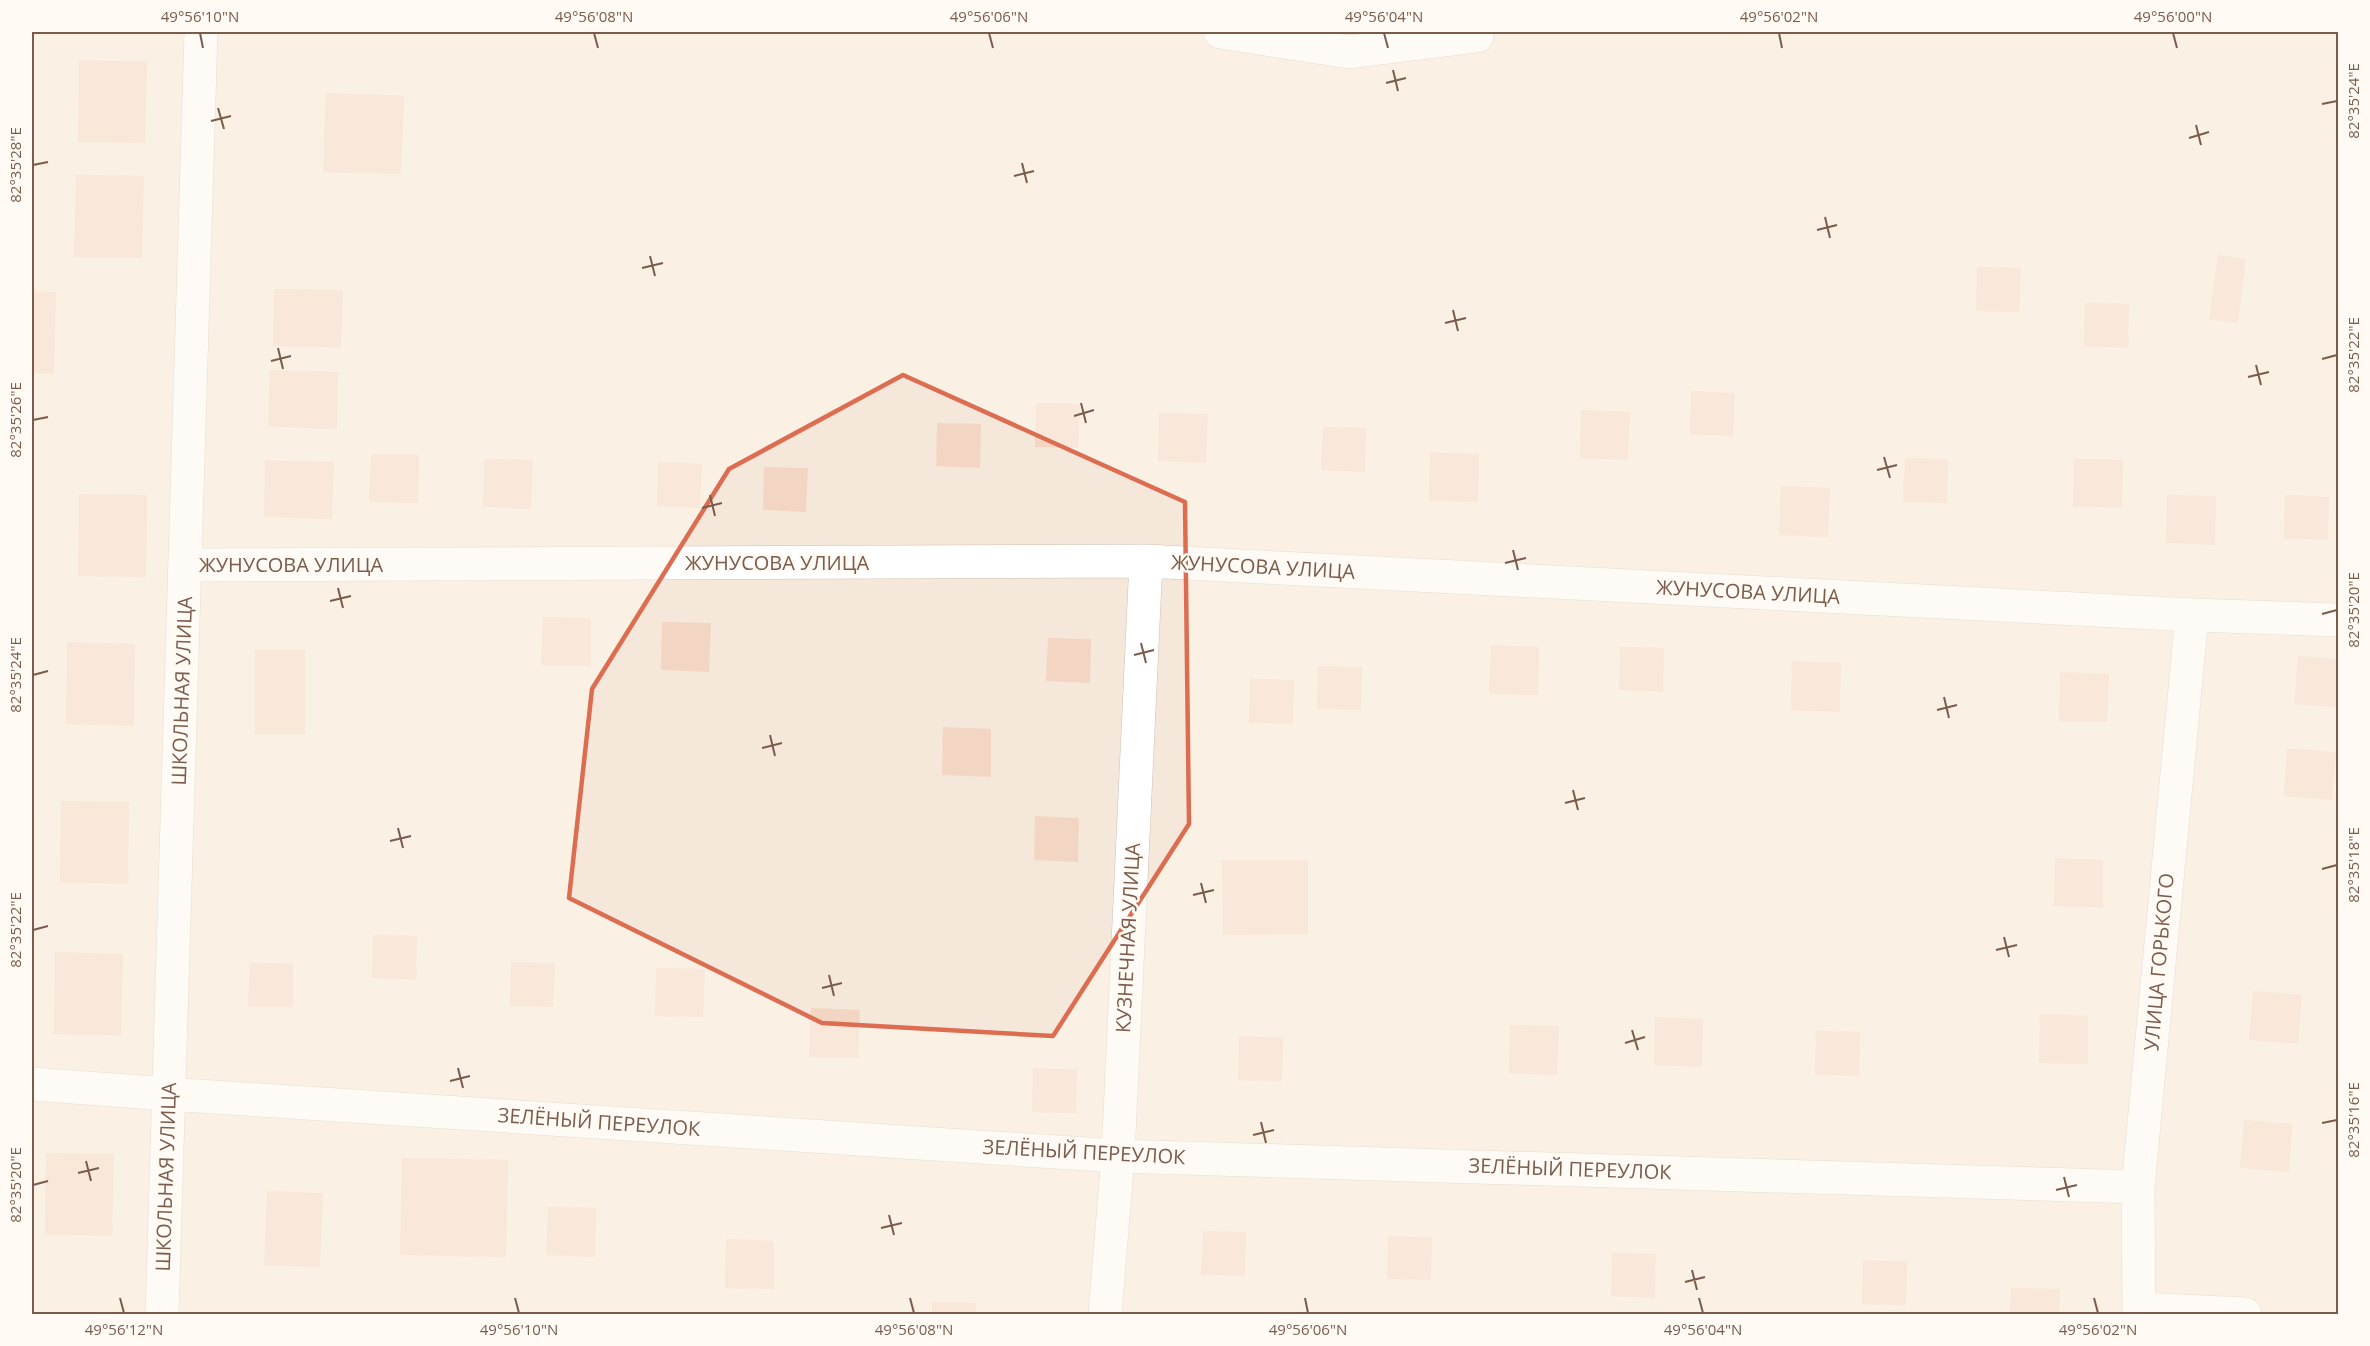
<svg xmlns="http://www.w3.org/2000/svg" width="2370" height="1346" viewBox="0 0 2370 1346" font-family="'Open Sans',sans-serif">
<rect width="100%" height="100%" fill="#fdf6ec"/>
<path fill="#f5e8da" d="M32 32H2338V1314H32Z"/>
<path fill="#f3d5c3" d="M79 60 147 61 145 143 78 142Z
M326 93 404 96 401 174 323 172Z
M76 175 144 176 142 258 74 257Z
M2218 255 2246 259 2238 323 2209 320Z
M1977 267 2021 268 2019 312 1976 311Z
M274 289 343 290 341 348 273 346Z
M32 291 56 292 54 374 32 373Z
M2085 303 2129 304 2128 348 2084 347Z
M270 370 338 372 337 429 268 427Z
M1691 391 1735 393 1733 436 1690 435Z
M1036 403 1080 404 1078 448 1035 447Z
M1581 410 1630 412 1628 460 1580 459Z
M1159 413 1208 414 1206 463 1158 461Z
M937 423 981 424 980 468 936 466Z
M1323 427 1366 428 1365 472 1321 470Z
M1430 452 1479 454 1478 502 1429 501Z
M371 454 419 455 418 503 369 502Z
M1905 458 1948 459 1947 503 1903 502Z
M484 459 533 460 531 509 483 507Z
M2074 459 2123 460 2122 508 2073 507Z
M265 460 334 462 332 519 264 517Z
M658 462 702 464 700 508 657 506Z
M764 467 808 468 806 512 763 510Z
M1781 486 1830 488 1828 537 1779 535Z
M79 494 147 495 146 577 78 576Z
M2167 495 2216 496 2215 545 2166 543Z
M2285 495 2329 497 2328 540 2284 539Z
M543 617 591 618V666L541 665Z
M662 622 711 623 709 672 661 670Z
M1048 638 1091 639 1090 683 1046 681Z
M67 642 135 644 134 726 66 724Z
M1491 645 1539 647 1538 695 1489 694Z
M1620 647 1664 648 1663 692 1619 690Z
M255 650H305V734H255Z
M2298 656 2338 659V707L2294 704Z
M1792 661 1841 663 1840 712 1791 710Z
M1318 666 1362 667 1361 710 1317 709Z
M2060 672 2109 674 2107 722 2059 721Z
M1250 679 1294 680 1293 724 1249 723Z
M943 727 991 729V777L942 775Z
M2287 748 2336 752 2332 800 2284 796Z
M61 801 129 802 128 884 60 883Z
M1035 816 1079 818 1078 862 1034 860Z
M2055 858 2103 860V908L2054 906Z
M1222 860H1308V934L1223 935Z
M373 935 417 936 416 980 372 978Z
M55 952 123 954 121 1036 54 1034Z
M511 962 555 963 553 1007 510 1006Z
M250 963 293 964V1007H248Z
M656 968 705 969 703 1017 655 1016Z
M2253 991 2302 995 2298 1044 2249 1040Z
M811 1008 860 1010 858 1058 809 1057Z
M2040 1014 2088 1016V1064L2039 1063Z
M1655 1017 1703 1019 1702 1067 1654 1065Z
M1510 1025 1559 1026 1557 1075 1509 1073Z
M1816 1031 1860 1032 1859 1076 1815 1075Z
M1239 1036 1283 1037 1282 1081 1238 1080Z
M1033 1068 1077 1069 1076 1113 1032 1112Z
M2244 1120 2292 1124 2289 1172 2240 1168Z
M46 1153 114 1154 112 1236 45 1235Z
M402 1158 508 1160 506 1257 400 1255Z
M267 1191 323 1193 320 1267 264 1265Z
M548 1207 596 1208 595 1257 546 1255Z
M1203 1231 1246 1232 1245 1276 1201 1275Z
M1388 1236 1432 1237 1431 1280 1387 1279Z
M726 1239 774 1241V1289L725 1288Z
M1612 1253 1656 1254 1655 1298 1611 1296Z
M1863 1260 1907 1261 1906 1305 1862 1304Z
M2011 1288 2060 1289 2059 1314H2010Z
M932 1302 976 1303V1314H932Z"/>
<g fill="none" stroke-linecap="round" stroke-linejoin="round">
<g stroke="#d1beb0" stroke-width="34">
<path id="minor" d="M1220 32 1349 52 1477 36
M186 565 1146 561 2192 615 2338 620
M32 1084 168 1094 1118 1156 2138 1187
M2139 1309 2245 1314
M162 1314 201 32
M1105 1314 1118 1156 1146 561
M2139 1314 2138 1187 2192 615"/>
</g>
<use href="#minor" stroke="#fff" stroke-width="33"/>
</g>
<path d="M0 0H2370V1346H0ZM903 375 1185 502 1189 824 1053 1036 822 1023 569 898 592 689 729 469Z" fill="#fdf6ec" fill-opacity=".55" fill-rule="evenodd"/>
<path fill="none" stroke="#dc6d51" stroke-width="4.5" stroke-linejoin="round" d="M903 375 1185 502 1189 824 1053 1036 822 1023 569 898 592 689 729 469Z"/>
<path fill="none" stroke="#7a5c4d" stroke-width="2" d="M200 33 203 48M594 33 598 48M989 33 993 48M1384 33 1388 48M1779 33 1782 48M2173 33 2177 48M1393 70 1398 91M1386 83 1406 78M2322 104 2337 101M218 108 224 129M211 121 231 116M2196 125 2201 145M2189 138 2209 132M1022 163 1027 183M33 165 48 162M1014 176 1034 171M1825 217 1830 238M1817 230 1837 225M650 256 655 276M642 268 663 263M1453 310 1458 331M1445 323 1466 318M278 348 283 369M2322 359 2337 355M271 361 291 356M2256 365 2261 385M2248 377 2269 372M1081 403 1086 423M1074 416 1094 410M33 420 48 417M1884 457 1890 478M1877 470 1897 465M710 495 715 516M702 508 722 503M1513 550 1518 570M1505 563 1526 558M338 588 343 608M330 601 351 596M2322 614 2337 610M1141 643 1146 663M1134 655 1154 650M33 675 48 671M1944 697 1949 718M1937 710 1957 705M770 735 775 756M762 748 782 743M1573 790 1578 810M1565 803 1585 798M398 828 403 848M390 841 411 836M2322 869 2337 865M1201 883 1206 903M1193 895 1214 890M33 930 48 926M2004 937 2009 957M1996 950 2017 945M829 975 834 996M822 988 842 983M1632 1030 1638 1050M1625 1043 1645 1037M458 1068 463 1088M450 1081 470 1076M1261 1122 1266 1143M2322 1123 2337 1120M1253 1135 1274 1130M86 1161 91 1181M78 1173 99 1168M2064 1177 2069 1197M33 1185 48 1181M2056 1190 2077 1185M889 1215 894 1235M881 1228 902 1223M1692 1270 1697 1290M1685 1282 1705 1277M120 1298 124 1313M515 1298 519 1313M910 1298 914 1313M1305 1298 1308 1313M1699 1298 1703 1313M2094 1298 2098 1313"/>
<g text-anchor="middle" stroke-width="5" stroke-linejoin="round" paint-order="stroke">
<g font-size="20" fill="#7a5c4d" stroke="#fffaf3">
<text x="777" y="570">ЖУНУСОВА УЛИЦА</text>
<text x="291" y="572">ЖУНУСОВА УЛИЦА</text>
<text transform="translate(1263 567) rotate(3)" y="7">ЖУНУСОВА УЛИЦА</text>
<text transform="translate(1748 592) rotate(3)" y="7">ЖУНУСОВА УЛИЦА</text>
<text transform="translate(182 691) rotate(-88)" y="7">ШКОЛЬНАЯ УЛИЦА</text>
<text transform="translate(1128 938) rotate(-87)" y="7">КУЗНЕЧНАЯ УЛИЦА</text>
<text transform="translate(2159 962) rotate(-85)" y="7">УЛИЦА ГОРЬКОГО</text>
<text transform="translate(599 1122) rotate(4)" y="7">ЗЕЛЁНЫЙ ПЕРЕУЛОК</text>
<text transform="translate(1084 1152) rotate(3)" y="7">ЗЕЛЁНЫЙ ПЕРЕУЛОК</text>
<text transform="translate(1570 1169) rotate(2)" y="7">ЗЕЛЁНЫЙ ПЕРЕУЛОК</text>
<text transform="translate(166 1177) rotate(-88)" y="7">ШКОЛЬНАЯ УЛИЦА</text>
</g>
</g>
<rect width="2370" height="1346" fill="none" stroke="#fffaf3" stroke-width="66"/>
<rect x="33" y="33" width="2304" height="1280" fill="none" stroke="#7a5c4d" stroke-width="2"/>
<g font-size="15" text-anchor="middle" fill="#7a5c4d">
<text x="200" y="22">49°56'10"N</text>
<text x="594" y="22">49°56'08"N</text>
<text x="989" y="22">49°56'06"N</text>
<text x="1384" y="22">49°56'04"N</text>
<text x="1779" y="22">49°56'02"N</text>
<text x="2173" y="22">49°56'00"N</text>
<text transform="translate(2354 101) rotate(-90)" y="5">82°35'24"E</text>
<text transform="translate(16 165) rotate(-90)" y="5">82°35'28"E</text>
<text transform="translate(2354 355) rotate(-90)" y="5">82°35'22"E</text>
<text transform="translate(16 420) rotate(-90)" y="5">82°35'26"E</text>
<text transform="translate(2354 610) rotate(-90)" y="5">82°35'20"E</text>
<text transform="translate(16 675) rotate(-90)" y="5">82°35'24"E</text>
<text transform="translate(2354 865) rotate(-90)" y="5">82°35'18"E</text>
<text transform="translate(16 930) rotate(-90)" y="5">82°35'22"E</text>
<text transform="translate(2354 1120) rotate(-90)" y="5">82°35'16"E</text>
<text transform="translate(16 1185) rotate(-90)" y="5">82°35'20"E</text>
<text x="124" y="1335">49°56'12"N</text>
<text x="519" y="1335">49°56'10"N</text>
<text x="914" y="1335">49°56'08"N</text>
<text x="1308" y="1335">49°56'06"N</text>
<text x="1703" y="1335">49°56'04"N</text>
<text x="2098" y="1335">49°56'02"N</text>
</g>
</svg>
